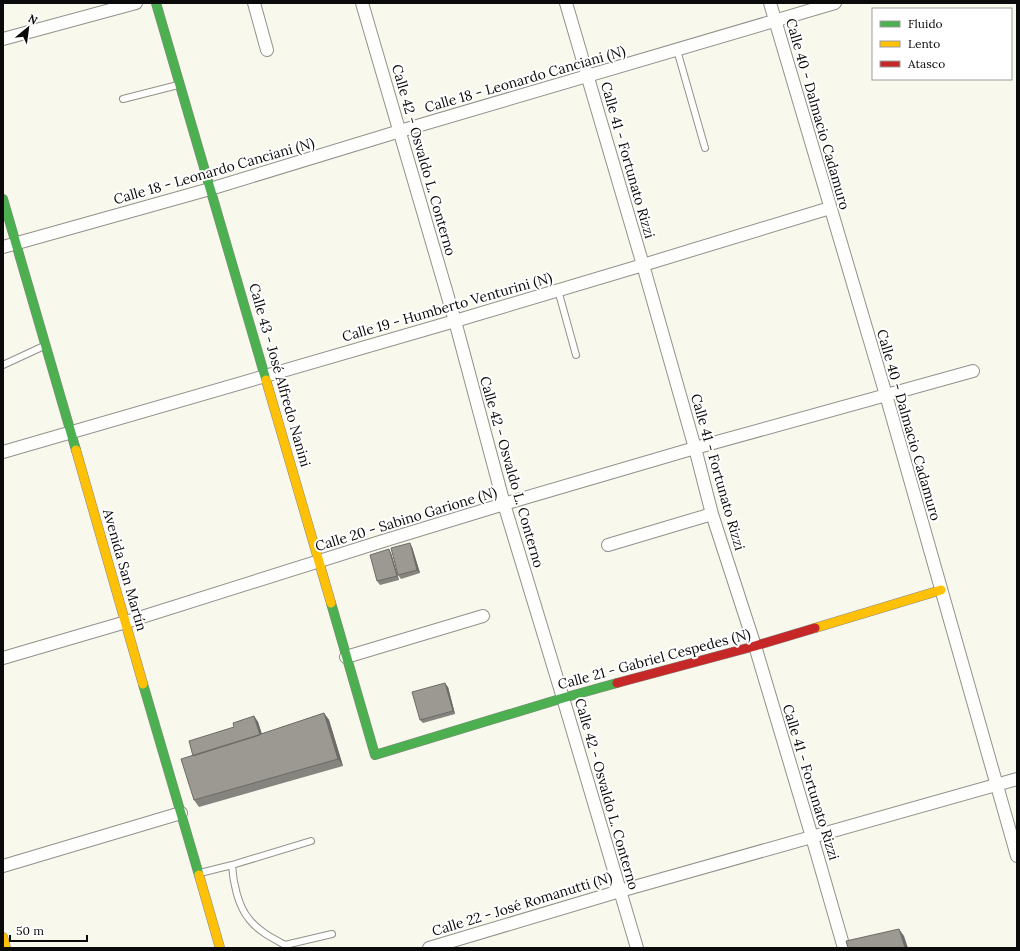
<svg xmlns="http://www.w3.org/2000/svg" width="1020" height="951" viewBox="0 0 1020 951" font-family="Lora,serif">
<rect width="100%" height="100%" fill="#f9f8ed"/>
<g fill="none" stroke-linecap="round" stroke-linejoin="round">
<g stroke="#92918c" stroke-width="8">
<path id="lane" d="M677 50 705 148
M123 99 178 85
M558 290 576 355
M3 365 44 346
M232 865C233 882 238 906 249 919 258 931 272 938 285 945L332 934
M200 873 232 865 311 841"/>
</g>
<g stroke="#92918c" stroke-width="14">
<path id="street" d="M254 3 267 50
M362 3 455 321 504 504 563 698 637 948
M566 3 643 265 695 448 712 514 755 646 812 837 844 948
M770 3 886 395 1017 856
M3 39 136 3
M3 247 210 189 400 131 835 3
M3 452 455 321 643 265 830 208
M608 545 712 514
M346 657 483 616
M3 658 126 622 383 541 504 504 695 448 973 371
M3 866 181 813
M429 948 620 891 1017 779"/>
</g>
<g stroke="#888883" stroke-width="10">
<path id="fast" d="M156 3 266 380
M3 199 76 450
M331 603 375 755 563 698 617 683
M143 684 199 875"/>
</g>
<g stroke="#888883" stroke-width="10">
<path id="slow" d="M266 380 331 603
M76 450 143 684
M815 628 941 590
M199 875 220 948
M3 937 6 948"/>
</g>
<g stroke="#888883" stroke-width="10">
<path id="jam" d="M617 683 755 646 815 628"/>
</g>
<use href="#lane" stroke="#fefefc" stroke-width="6"/>
<use href="#street" stroke="#fefefc" stroke-width="12"/>
<use href="#fast" stroke="#4caf50" stroke-width="9"/>
<use href="#slow" stroke="#ffc107" stroke-width="9"/>
<use href="#jam" stroke="#c62828" stroke-width="9"/>
</g>
<path fill="#86847e" d="M412 547 420 573 401 579 398 575Z
M391 553 399 580 380 585 377 581Z
M448 687 455 714 423 723 420 720Z
M324 713 329 720 343 766 199 807 194 800 193 756 234 727 254 716 258 722 262 734Z"/>
<path fill="#6d6b67" d="M410 543 412 547 420 573 417 570Z
M389 549 391 553 399 580 397 576Z
M445 683 448 687 455 714 453 711Z
M324 713 329 720 343 766 338 759Z
M254 716 258 722 264 741 260 735Z
M899 929 904 936 908 948H905Z"/>
<path fill="#9c9993" stroke="#6d6b67" d="M410 543 417 570 398 575 391 548Z
M389 549 397 576 377 581 370 555Z
M445 683 453 711 420 720 412 692Z
M324 713 338 759 194 800 181 759 252 737Z
M254 716 260 735 193 756 189 741 234 727 233 723Z
M899 929 905 948H848L846 941Z"/>
<g text-anchor="middle" stroke-width="4" stroke-linejoin="round" paint-order="stroke">
<g font-size="14" fill="#0a0a0a" stroke="#fff">
<text transform="translate(525 79) rotate(-16)" y="5">Calle 18 - Leonardo Canciani (N)</text>
<text transform="translate(818 114) rotate(74)" y="5">Calle 40 - Dalmacio Cadamuro</text>
<text transform="translate(424 160) rotate(74)" y="5">Calle 42 - Osvaldo L. Conterno</text>
<text transform="translate(628 160) rotate(74)" y="5">Calle 41 - Fortunato Rizzi</text>
<text transform="translate(214 171) rotate(-16)" y="5">Calle 18 - Leonardo Canciani (N)</text>
<text transform="translate(447 307) rotate(-16)" y="5">Calle 19 - Humberto Venturini (N)</text>
<text transform="translate(280 375) rotate(74)" y="5">Calle 43 - José Alfredo Nanini</text>
<text transform="translate(909 425) rotate(74)" y="5">Calle 40 - Dalmacio Cadamuro</text>
<text transform="translate(512 472) rotate(74)" y="5">Calle 42 - Osvaldo L. Conterno</text>
<text transform="translate(718 472) rotate(74)" y="5">Calle 41 - Fortunato Rizzi</text>
<text transform="translate(406 519) rotate(-17)" y="5">Calle 20 - Sabino Garione (N)</text>
<text transform="translate(125 570) rotate(74)" y="5">Avenida San Martín</text>
<text transform="translate(654 659) rotate(-15)" y="5">Calle 21 - Gabriel Cespedes (N)</text>
<text transform="translate(811 782) rotate(73)" y="5">Calle 41 - Fortunato Rizzi</text>
<text transform="translate(607 794) rotate(74)" y="5">Calle 42 - Osvaldo L. Conterno</text>
<text transform="translate(522 904) rotate(-17)" y="5">Calle 22 - José Romanutti (N)</text>
</g>
</g>
<rect width="1020" height="951" fill="none" stroke="#0a0a0a" stroke-width="8"/>
<rect x="872" y="8" width="140" height="72" fill="#ffffff" stroke="#9d9d9d"/>
<rect x="880" y="21" width="20" height="6" fill="#4caf50" stroke="#9d9d9d"/>
<text x="908" y="28" font-size="12" fill="#0a0a0a">Fluido</text>
<rect x="880" y="41" width="20" height="6" fill="#ffc107" stroke="#9d9d9d"/>
<text x="908" y="48" font-size="12" fill="#0a0a0a">Lento</text>
<rect x="880" y="61" width="20" height="6" fill="#c62828" stroke="#9d9d9d"/>
<text x="908" y="68" font-size="12" fill="#0a0a0a">Atasco</text>
<g transform="translate(28 28) rotate(29)" stroke="#ffffff" stroke-width="3" paint-order="stroke">
<path d="M0-3L7 15L0 10L-7 15Z" fill="#0a0a0a"/>
<text y="-6" font-size="11" font-weight="bold" text-anchor="middle" fill="#0a0a0a">N</text>
</g>
<path d="M10 935v6h77v-6" fill="none" stroke="#0a0a0a" stroke-width="2"/>
<text x="16" y="935" font-size="12" fill="#0a0a0a" stroke="#ffffff" stroke-width="3" paint-order="stroke">50 m</text>
</svg>
